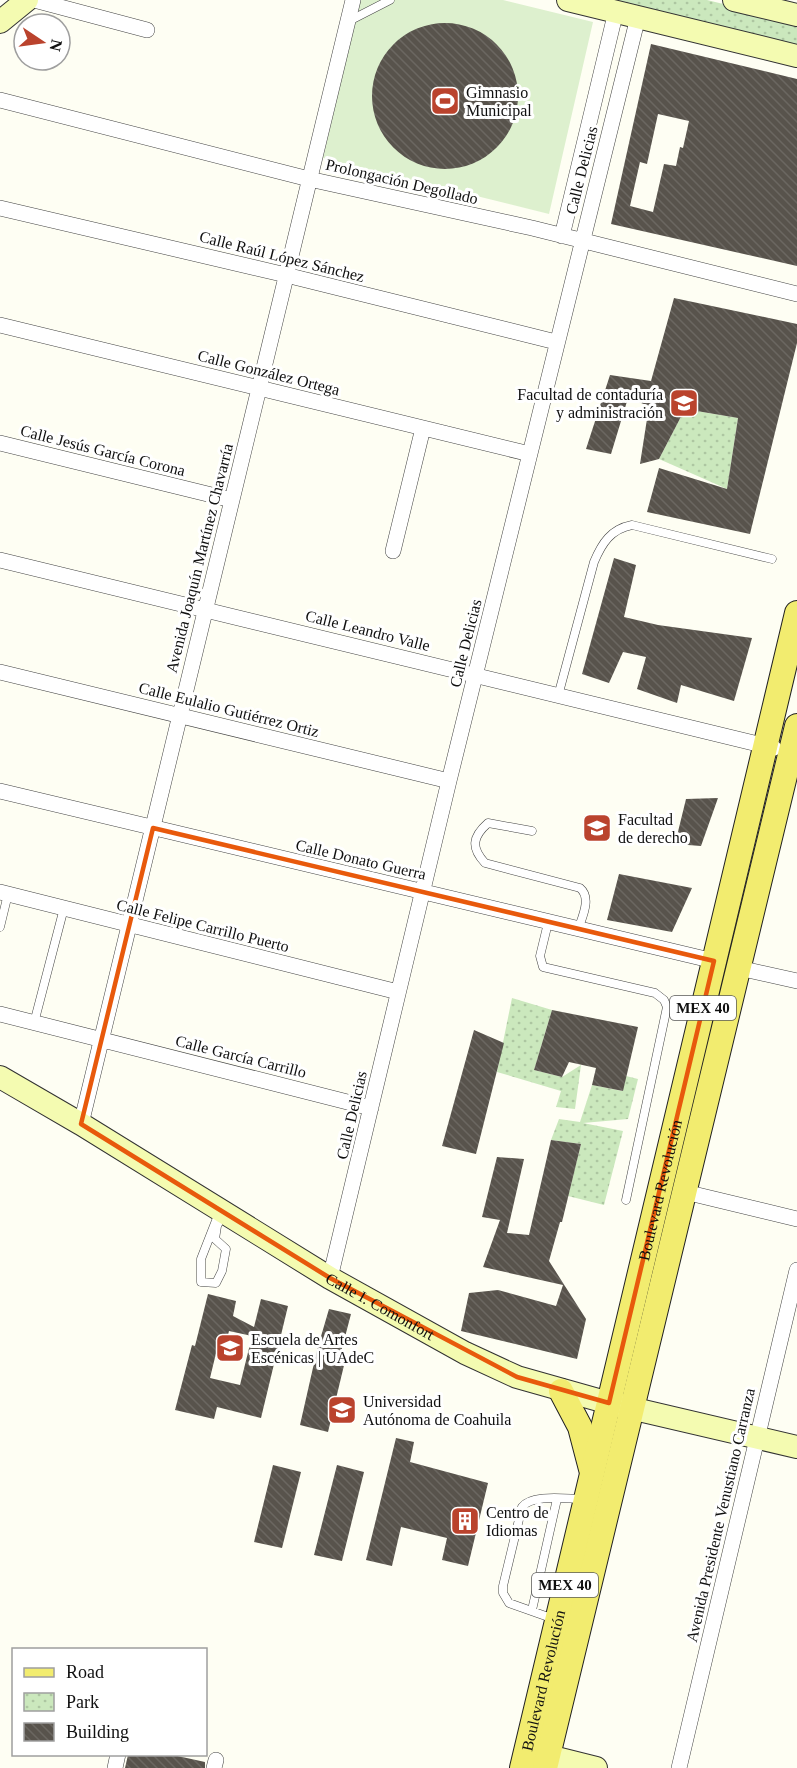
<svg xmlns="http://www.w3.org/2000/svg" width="797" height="1768" viewBox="0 0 797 1768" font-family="'Times New Roman',serif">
<defs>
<pattern id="park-dots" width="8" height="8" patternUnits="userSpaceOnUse" patternTransform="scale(1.5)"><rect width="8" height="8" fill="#cbe8bd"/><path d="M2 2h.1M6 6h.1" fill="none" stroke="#adc6a1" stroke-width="1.8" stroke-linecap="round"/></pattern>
<pattern id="building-back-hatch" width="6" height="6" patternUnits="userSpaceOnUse" patternTransform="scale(1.5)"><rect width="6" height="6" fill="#58534c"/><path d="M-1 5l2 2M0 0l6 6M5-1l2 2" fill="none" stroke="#6b6761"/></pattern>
</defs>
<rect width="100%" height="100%" fill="#fefef3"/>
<path fill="url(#park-dots)" d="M585 0H707L797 22V49Z
M685 409 738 418 727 489 659 459Z
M512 998 552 1010 534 1070 562 1077 581 1065 575 1109 556 1107 561 1091 497 1072Z
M626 1076 638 1079 628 1119 583 1123 623 1131 604 1205 568 1196 581 1144 551 1140 559 1119 580 1122 592 1085 622 1091Z"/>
<path fill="#ddf0ce" d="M360 0H503L593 22 549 214 323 158Z"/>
<path fill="url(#building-back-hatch)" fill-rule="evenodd" d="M372 96a73 73 0 1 1 146 0a73 73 0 1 1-146 0Z
M651 44 797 79V266L611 224ZM658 114 689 121 683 148 680 147 676 166 664 164 653 212 630 206 640 162 647 164Z
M674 298 797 324V343L750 534 647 512 659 468 727 489 738 418 685 409 659 459 640 464 649 406 628 398 611 454 586 449 610 375 651 381Z
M614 558 636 565 624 617 658 625 752 638 734 701 681 685 677 703 637 689 646 657 623 652 609 683 582 674Z
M718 798 701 846 675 844 686 799Z
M619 874 692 888 672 932 607 920Z
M552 1010 638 1027 623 1091 592 1085 596 1068 569 1062 562 1077 534 1070Z
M474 1030 504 1043 476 1154 442 1146Z
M551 1140 581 1144 562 1222H560L549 1261 586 1319 577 1359 461 1331 469 1293 498 1290 556 1306 563 1285 483 1267 500 1220 482 1217 497 1157 524 1159 507 1233 529 1235Z
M208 1294 236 1301 233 1316 254 1327 261 1299 288 1306 261 1418 217 1407 214 1419 175 1410 192 1345 195 1346ZM229 1331 252 1336 240 1385 210 1378 218 1345 225 1347Z
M329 1309 351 1314 340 1356 346 1357 328 1432 300 1425 317 1350Z
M396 1438 414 1442 410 1462 488 1483 468 1566 442 1560 447 1538 401 1527 392 1566 366 1560Z
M273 1465 301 1472 282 1548 254 1542Z
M337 1465 364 1472 342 1561 314 1555Z
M128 1755H173L205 1762V1768H125Z"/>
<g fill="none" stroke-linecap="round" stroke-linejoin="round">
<g stroke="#434343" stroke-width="9">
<path id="lane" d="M349 21 390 0
M558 696 594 562C602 543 611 529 632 525L772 559
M532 831 488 823C472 837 471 848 485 863L580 888C592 898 582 917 578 930
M548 923 540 956 543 967 655 993 664 1000 667 1007 626 1200
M0 927 8 894
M34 1023 64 908
M219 1213 201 1259V1282L216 1283 222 1271 226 1249 215 1239 217 1226 223 1214
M532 1610 557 1499
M554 1619 509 1603 503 1593V1586L522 1507C532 1494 566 1499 582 1499"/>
</g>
<g stroke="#434343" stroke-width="16">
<path id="street" d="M34 0 147 30
M0 100 309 179 532 228 797 294
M0 208 286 275 556 342
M562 236 616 11
M0 325 530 454
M0 443 232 500
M393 551 423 428
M0 560 774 748
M0 672 449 781
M0 791 714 961
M0 892 398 992
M739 968 797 981
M0 1014 371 1108
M81 1124 353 0
M685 1192 797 1219
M330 1278 449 781 638 17
M115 1768 118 1754
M214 1768 216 1760
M679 1768 797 1270"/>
</g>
<g stroke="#323232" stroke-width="24">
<g id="secondary">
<path d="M568 0 797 56"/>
<path d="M734 0 797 15"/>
<path d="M0 22 27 0"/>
<path id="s1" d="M0 1077 81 1124 330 1278 465 1353 517 1377 609 1403 797 1447"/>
<path d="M548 1756 596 1768"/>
</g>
</g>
<g stroke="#212121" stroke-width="26">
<g id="primary">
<path d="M561 1391 580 1427 591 1469"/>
<path id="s2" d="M522 1768 797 613"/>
<path d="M545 1768 797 726"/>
</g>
</g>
<use href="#lane" stroke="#fff" stroke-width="8"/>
<use href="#street" stroke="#fff" stroke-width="15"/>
<use href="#secondary" stroke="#f4fbb1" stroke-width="22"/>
<use href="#primary" stroke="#f2ec6f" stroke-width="24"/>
</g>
<path fill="none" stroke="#e8590c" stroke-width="4.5" stroke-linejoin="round" d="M153 828 714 961 609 1403 517 1377 330 1278 81 1124Z"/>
<defs>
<g id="stadium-square" transform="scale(1.5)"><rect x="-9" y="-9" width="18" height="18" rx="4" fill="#ba432d" stroke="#fff"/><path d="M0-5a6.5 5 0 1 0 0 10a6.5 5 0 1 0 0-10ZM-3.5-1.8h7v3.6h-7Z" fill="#fff"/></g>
<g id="university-square" transform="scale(1.5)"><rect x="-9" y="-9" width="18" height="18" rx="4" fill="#ba432d" stroke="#fff"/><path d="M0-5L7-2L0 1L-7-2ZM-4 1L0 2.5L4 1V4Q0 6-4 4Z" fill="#fff"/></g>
<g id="building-square" transform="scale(1.5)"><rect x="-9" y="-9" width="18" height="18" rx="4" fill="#ba432d" stroke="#fff"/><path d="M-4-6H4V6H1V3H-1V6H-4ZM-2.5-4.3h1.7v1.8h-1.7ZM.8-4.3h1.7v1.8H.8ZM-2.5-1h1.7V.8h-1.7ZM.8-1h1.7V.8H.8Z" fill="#fff"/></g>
</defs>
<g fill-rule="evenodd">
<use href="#stadium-square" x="445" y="101"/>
<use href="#university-square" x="684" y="403"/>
<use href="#university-square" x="597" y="828"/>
<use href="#university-square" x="230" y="1348"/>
<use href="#university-square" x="342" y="1410"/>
<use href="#building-square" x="465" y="1521"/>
</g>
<g text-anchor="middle" stroke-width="6" stroke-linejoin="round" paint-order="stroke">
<g fill="#fff" stroke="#585858" stroke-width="1.5">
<rect x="670" y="996" width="66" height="24" rx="4.5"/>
<rect x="532" y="1573" width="66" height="24" rx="4.5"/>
</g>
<g font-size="15" font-weight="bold" fill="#101010">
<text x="703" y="1013">MEX 40</text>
<text x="565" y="1590">MEX 40</text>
</g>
<g font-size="16" fill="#101010" stroke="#fff" text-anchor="start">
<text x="466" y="98">Gimnasio<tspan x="466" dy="18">Municipal</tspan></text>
<text x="663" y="400" text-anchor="end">Facultad de contaduría<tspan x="663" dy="18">y administración</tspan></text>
<text x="618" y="825">Facultad<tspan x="618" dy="18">de derecho</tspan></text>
<text x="251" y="1345">Escuela de Artes<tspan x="251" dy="18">Escénicas | UAdeC</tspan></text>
<text x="363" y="1407">Universidad<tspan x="363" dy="18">Autónoma de Coahuila</tspan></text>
<text x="486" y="1518">Centro de<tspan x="486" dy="18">Idiomas</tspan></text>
</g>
<g font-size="16" fill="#101010" stroke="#fff">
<text transform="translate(581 170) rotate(-76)" y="6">Calle Delicias</text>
<text transform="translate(402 181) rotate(13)" y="6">Prolongación Degollado</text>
<text transform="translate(282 256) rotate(14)" y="6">Calle Raúl López Sánchez</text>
<text transform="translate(269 372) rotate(14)" y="6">Calle González Ortega</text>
<text transform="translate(103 450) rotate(14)" y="6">Calle Jesús García Corona</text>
<text transform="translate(199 558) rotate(-76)" y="6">Avenida Joaquín Martínez Chavarría</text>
<text transform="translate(368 630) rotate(14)" y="6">Calle Leandro Valle</text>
<text transform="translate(465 643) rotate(-76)" y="6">Calle Delicias</text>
<text transform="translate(229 709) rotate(14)" y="6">Calle Eulalio Gutiérrez Ortiz</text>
<text transform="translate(361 859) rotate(13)" y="6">Calle Donato Guerra</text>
<text transform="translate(203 925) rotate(14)" y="6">Calle Felipe Carrillo Puerto</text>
<text transform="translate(241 1056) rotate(14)" y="6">Calle García Carrillo</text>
<text transform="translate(351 1115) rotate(-77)" y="6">Calle Delicias</text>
<text dy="6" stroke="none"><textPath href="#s2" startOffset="594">Boulevard Revolución</textPath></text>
<text dy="6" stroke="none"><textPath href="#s1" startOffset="444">Calle I. Comonfort</textPath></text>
<text transform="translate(720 1515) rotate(-77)" y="6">Avenida Presidente Venustiano Carranza</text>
<text dy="6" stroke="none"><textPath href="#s2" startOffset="90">Boulevard Revolución</textPath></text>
</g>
</g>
<rect x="12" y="1648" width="195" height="108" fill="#ffffff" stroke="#9f9f9f" stroke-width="1.5"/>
<rect x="24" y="1668" width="30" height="9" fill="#f2ec6f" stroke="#9f9f9f" stroke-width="1.5"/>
<text x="66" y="1678" font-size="18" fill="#101010">Road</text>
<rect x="24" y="1693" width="30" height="18" fill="url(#park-dots)" stroke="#9f9f9f" stroke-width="1.5"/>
<text x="66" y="1708" font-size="18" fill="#101010">Park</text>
<rect x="24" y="1723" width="30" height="18" fill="url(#building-back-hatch)" stroke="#9f9f9f" stroke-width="1.5"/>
<text x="66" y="1738" font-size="18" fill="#101010">Building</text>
<g transform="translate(42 42) rotate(103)"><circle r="28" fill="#ffffff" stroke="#9f9f9f" stroke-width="1.5"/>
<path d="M0-4.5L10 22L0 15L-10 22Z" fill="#ba432d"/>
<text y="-9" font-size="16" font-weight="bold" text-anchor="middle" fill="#101010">N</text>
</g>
</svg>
